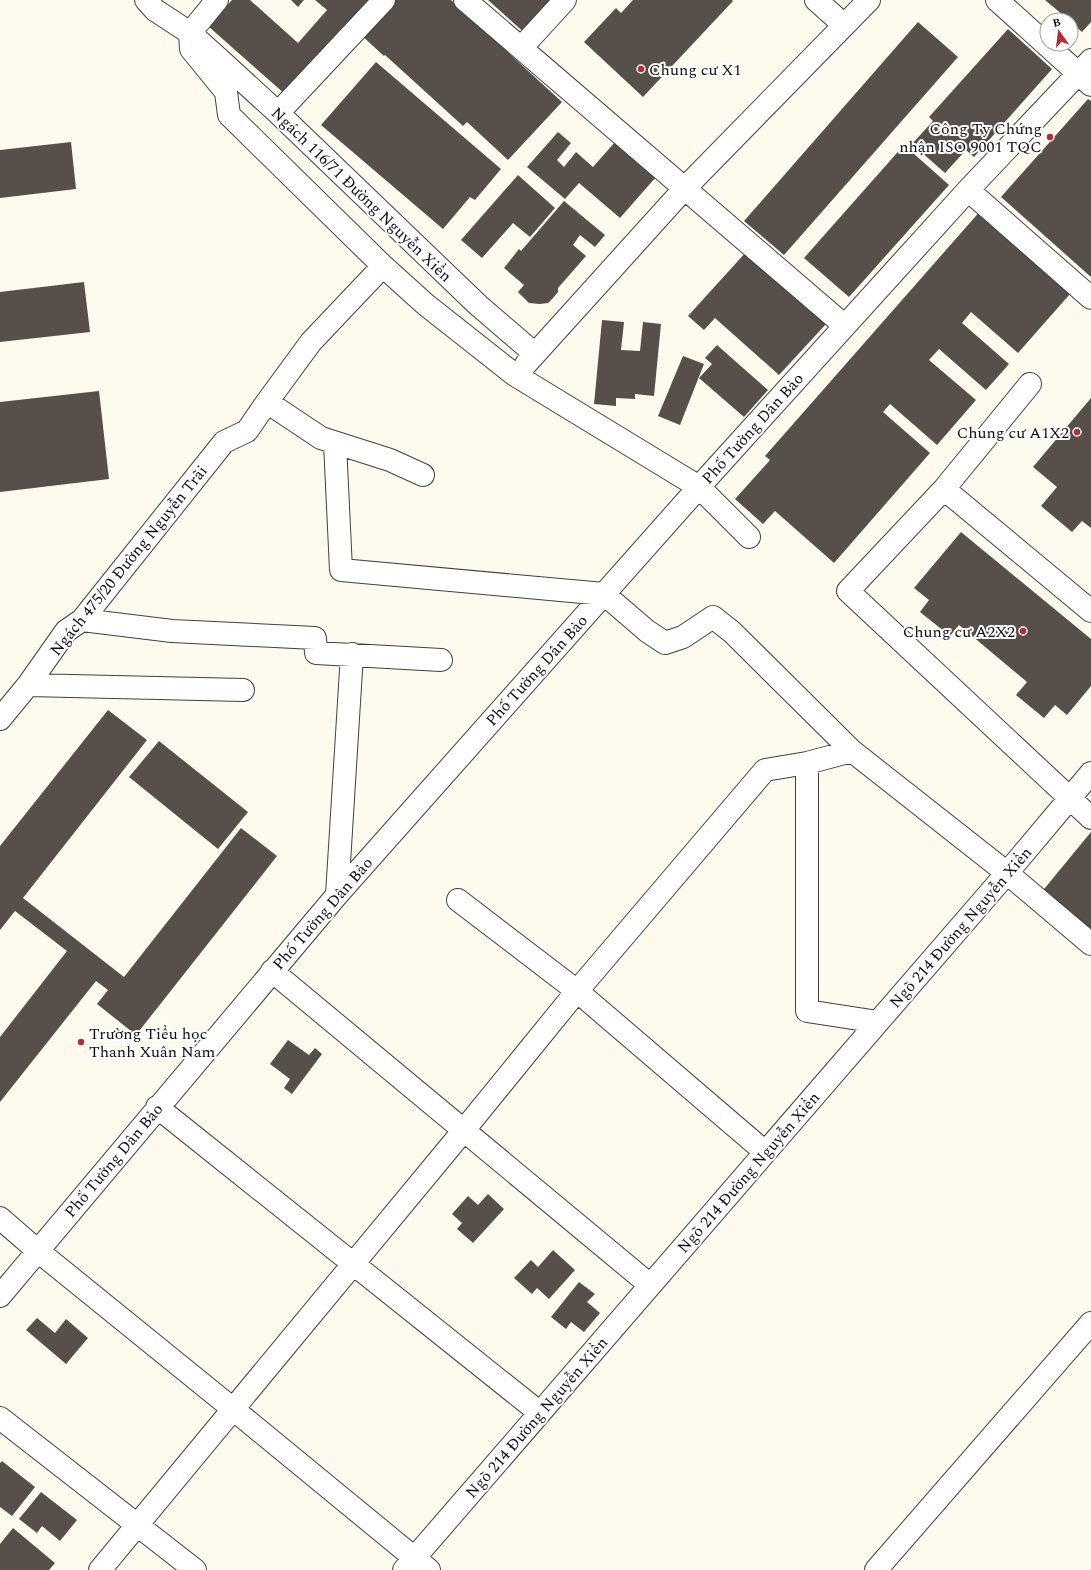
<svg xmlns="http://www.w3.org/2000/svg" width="1091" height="1570" viewBox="0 0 1091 1570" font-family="Spectral,serif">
<rect width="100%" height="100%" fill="#fefbee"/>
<path fill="#564f4a" d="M232 0H250L298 43 327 10 315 0H370L286 95 208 26Z
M291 0H304L298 7Z
M391 0H451L562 102 508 160 467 122 463 126 385 55 384 56 360 34Z
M488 0H560L528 36Z
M633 0H732L733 1 643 97 584 42 616 8 621 13Z
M1045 0H1091V22L1082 32 1071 22V20H1069Z
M918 22 958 57 784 255 744 221Z
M1008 29 1052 69 974 157 966 150 945 173 912 144 933 121 929 117Z
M376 62 501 169 475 200 470 197 443 229 321 125Z
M1088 99 1091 101V277L1001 197Z
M558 132 571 143 557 160 564 167 576 152 593 167 615 142 656 177 620 218 579 183 565 199 527 167Z
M71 142 76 189 0 198V150Z
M904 145 949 185 849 297 804 258Z
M518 175 555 208 530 237 513 223 482 258 461 240Z
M564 201 605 235 595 247 580 235 573 245 586 256 558 288V292L553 298 548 303 540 304 529 303 518 292 524 285 504 268 519 249 521 251Z
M982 209 1027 249 1023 253 1070 294 1018 353 971 312 962 323 1009 364 986 390 939 349 929 360 976 400 937 445 890 404 883 412 930 453 834 563 775 511 763 524 735 499 770 460 765 456Z
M747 251 827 323 779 375 715 318 704 330 688 316Z
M84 282 90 332 0 342V292Z
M602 320 624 322 621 350 640 351 643 322 661 324 654 396 635 394V399L616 398V406L594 404Z
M717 345 768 390 744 417 699 378 712 364 705 358Z
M683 356 704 364 680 425 658 416Z
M99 391 109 479 0 492V402Z
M1091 398V528L1082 521 1072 532 1041 506 1057 487 1033 467Z
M961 532 1091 639V686L1067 715 1055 705 1044 718 1016 695 1027 682 959 625 950 636 920 612 929 600 914 588Z
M108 710 147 740 23 898 124 977 241 828 277 856 136 1035 97 1004 108 990 96 981 0 1102V1037L67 951 15 911 0 930V846Z
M159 741 248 812 218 849 129 777Z
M1091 832V935L1040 894Z
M288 1040 309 1055 315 1048 322 1054 292 1094 284 1088 290 1079 270 1064Z
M488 1194 504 1209 473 1243 457 1229 462 1223 452 1214 468 1196 478 1205Z
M553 1250 575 1270 549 1299 537 1288 532 1294 514 1278 531 1260 538 1267Z
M579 1282 595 1294 587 1302 600 1313 584 1332 571 1322 566 1329 551 1317Z
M37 1318 55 1333 66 1319 88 1338 66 1364 26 1330Z
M2 1461 35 1487 12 1516 0 1507V1463Z
M41 1492 77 1520 60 1541 42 1526 37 1533 19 1519Z
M13 1528 55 1563 49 1570H0V1544Z"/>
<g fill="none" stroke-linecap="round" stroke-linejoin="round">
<g stroke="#404040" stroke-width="24">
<path id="minor" d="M146 0 155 10 190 33 219 59 278 113 478 305 535 354
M465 0 845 326
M816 0 844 25
M997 0 1091 85
M190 33 191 49 226 92 229 115 383 266 425 304 515 375 699 487 749 537
M190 33 217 0
M522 47 565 0
M278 113 384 0
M968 190 1091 298
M526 364 685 188 869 0
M1030 384 944 489 848 591 1091 818
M267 402 321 438 390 460 423 475
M335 443 341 570 604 594 647 631 665 643 683 637 713 617 732 632 852 751 1007 873 1091 944
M944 489 1091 611
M82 620 172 631 315 638 316 653 441 660
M28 685 243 690
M0 719 28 685 66 631 82 620 224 442 247 431 267 402 311 342 383 266
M807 763V1011L878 1022
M337 895 352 654
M458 900 577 991 765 1152
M272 971 650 1285
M157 1107 540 1413
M0 1218 38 1251 233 1409 429 1570
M0 1296 337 895 699 487 968 190 1091 60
M0 1418 195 1570
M100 1570 464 1130 577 991 765 770 807 763 852 751
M404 1570 1007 873 1091 773
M876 1570 1091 1323"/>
</g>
<use href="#minor" stroke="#fff" stroke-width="22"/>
</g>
<g fill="#b82b32" stroke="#fff" stroke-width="1.5">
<circle cx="641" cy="69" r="4"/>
<circle cx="1050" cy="137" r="4"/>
<circle cx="1077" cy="432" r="4"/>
<circle cx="1023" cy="631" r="4"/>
<circle cx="81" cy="1042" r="4"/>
</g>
<g text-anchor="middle" stroke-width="4" stroke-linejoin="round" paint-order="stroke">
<g font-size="16" fill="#0d0d0d" stroke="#fff" text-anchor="end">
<text x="649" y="75" text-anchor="start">Chung cư X1</text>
<text x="1042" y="134">Công Ty Chứng<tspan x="1042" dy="18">nhận ISO 9001 TQC</tspan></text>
<text x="1069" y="438">Chung cư A1X2</text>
<text x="1015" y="637">Chung cư A2X2</text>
<text x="89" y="1039" text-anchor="start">Trường Tiểu học<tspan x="89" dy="18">Thanh Xuân Nam</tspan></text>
</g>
<g font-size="16" fill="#0d0d0d" stroke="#fff">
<text transform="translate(362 194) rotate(44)" y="6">Ngách 116/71 Đường Nguyễn Xiển</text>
<text transform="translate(752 428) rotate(-48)" y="6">Phố Tưởng Dân Bảo</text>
<text transform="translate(128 560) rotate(-51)" y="6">Ngách 475/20 Đường Nguyễn Trãi</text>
<text transform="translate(536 670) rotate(-48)" y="6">Phố Tưởng Dân Bảo</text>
<text transform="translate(322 913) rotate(-49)" y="6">Phố Tưởng Dân Bảo</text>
<text transform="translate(960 927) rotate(-49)" y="6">Ngõ 214 Đường Nguyễn Xiển</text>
<text transform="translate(113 1160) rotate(-50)" y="6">Phố Tưởng Dân Bảo</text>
<text transform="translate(748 1172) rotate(-49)" y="6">Ngõ 214 Đường Nguyễn Xiển</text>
<text transform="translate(536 1417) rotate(-49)" y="6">Ngõ 214 Đường Nguyễn Xiển</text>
</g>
</g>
<g transform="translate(1059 32) rotate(346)"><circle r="19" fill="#ffffff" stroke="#9e9e9e"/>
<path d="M0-3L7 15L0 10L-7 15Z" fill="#b82b32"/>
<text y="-6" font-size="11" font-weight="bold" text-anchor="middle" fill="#0d0d0d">B</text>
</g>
</svg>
